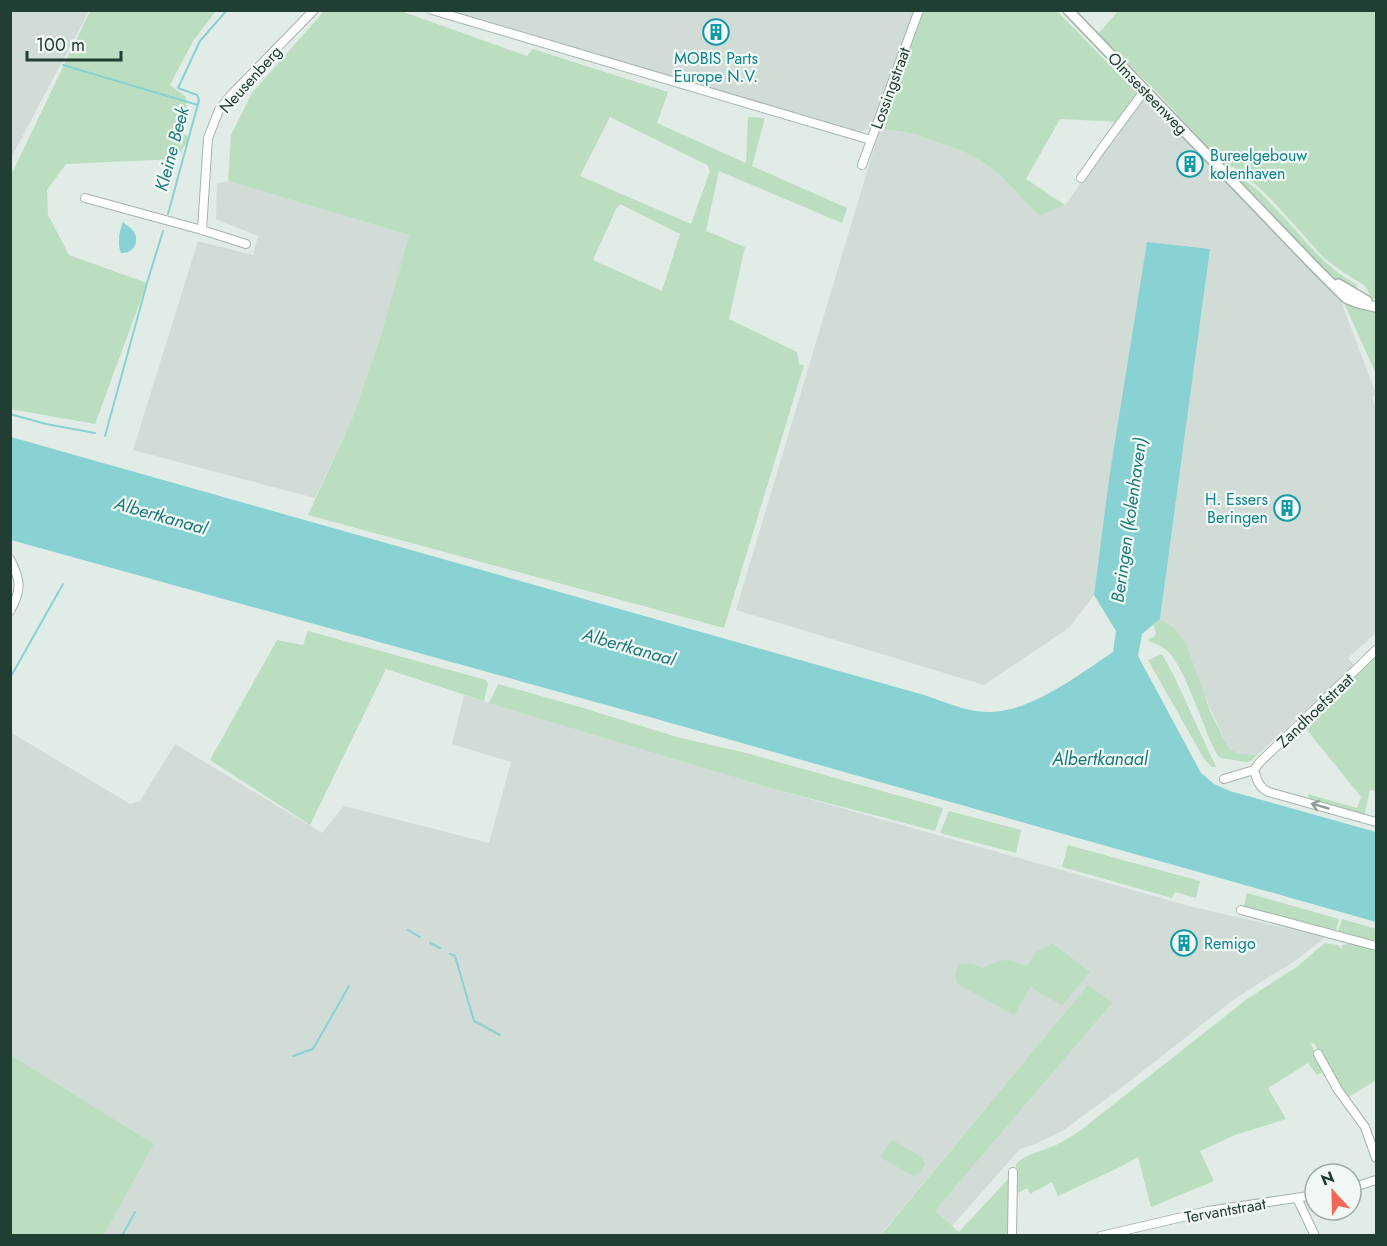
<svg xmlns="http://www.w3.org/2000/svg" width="1387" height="1246" viewBox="0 0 1387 1246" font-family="Jost,sans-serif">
<rect width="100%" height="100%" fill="#e2ece6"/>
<path fill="#d0dcd5" d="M11 10 89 11 11 158 10 11Z
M443 11H917L874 121 869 129 858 132Z
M1143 98 1215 170 1310 269 1325 282 1329 288 1342 301V304L1376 394 1372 397 1376 409V633L1348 658 1355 666 1257 755 1235 753 1228 747 1173 627 1160 619 1210 249 1109 479 1094 595 1070 627 984 685 736 610 880 128 915 134 962 151 980 160 998 173 1039 216 1065 205Z
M228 181 409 235 381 335 352 419 315 498 133 450 198 241 253 255 258 236 216 219 217 183Z
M464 695 774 789 1193 907 1325 937 1294 962 1270 976 1232 1001 1129 1082 1064 1130 1033 1145 1020 1149 952 1226 935 1211 1111 1004 1088 986 880 1235H104L154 1144 11 1055 10 732 130 804 140 801 175 744 322 833 344 806 489 843 511 762 452 744Z"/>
<path fill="#badebf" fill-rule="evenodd" d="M325 10 401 11 527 56 533 49 668 92 657 123 746 163 748 117 765 118 752 166 847 208 842 223 719 171 706 231 745 247 729 319 797 352 799 364 804 365 724 628 308 515 352 419 381 335 409 235 228 181 231 135 252 93ZM610 117 707 165 710 171 691 224 580 176ZM620 204 680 234 662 291 593 260 616 209Z
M1119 10 1376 11V300L1372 298 1364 285 1344 273 1323 257 1273 201 1255 184 1244 178 1234 167 1226 168 1156 91 1098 34Z
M90 11H216L193 41 170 85 186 97 187 111 176 130 190 137 176 159 66 164 47 190 48 215 69 255 147 283 95 424 10 409 11 175Z
M923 11H1057L1141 97 1122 122 1060 119 1026 179 1065 205 1039 216 998 173 980 160 962 151 915 134 880 128Z
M1230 171H1232C1239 179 1247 181 1255 188 1261 192 1266 199 1271 204 1301 233 1319 264 1357 285V287L1354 292 1332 278 1333 277 1314 259Z
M1344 303 1371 311H1376V374Z
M1160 619 1173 627 1186 644 1210 711 1228 747 1236 753 1257 755 1251 761 1247 762 1221 758 1218 756C1204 732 1184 662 1165 649 1160 645 1153 643 1148 641L1149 638 1154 637 1156 633 1153 625Z
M308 631 486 680 488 684 484 701 386 669 310 825 210 760 277 640 303 645Z
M1162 654 1174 676 1216 767H1212L1204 759 1148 660Z
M1376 656V791L1370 790 1364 817 1309 801 1308 794 1357 808 1361 797 1303 725Z
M498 684 580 707 677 737 746 753 943 808 935 831 774 789 489 703Z
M949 811 1021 830 1016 853 940 833Z
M1068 845 1200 881 1196 898 1175 892 1172 898 1062 867Z
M1247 893 1339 919 1336 931 1244 906Z
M1342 919 1376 929V943L1338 932Z
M1356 942 1376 948V1080L1347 1098 1314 1043 1311 1044 1316 1055 1315 1058 1323 1072 1317 1075 1308 1063 1268 1088 1286 1119 1235 1135 1200 1151 1214 1181 1151 1207 1138 1157 1120 1167 1058 1196 1052 1182 1030 1194 1027 1188 1018 1193 1016 1164C1029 1152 1041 1152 1056 1145 1064 1141 1073 1135 1081 1130L1247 999 1298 966 1325 943 1338 945 1341 949 1342 945Z
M1052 943 1090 972 1062 1005 1038 992 1031 986 1014 1015 958 984 955 975 959 964H972L983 968C1004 957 1007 959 1027 966L1035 953Z
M1088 985 1112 1003 935 1211 959 1232 1011 1176 1009 1235 880 1236Z
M11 1055 154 1144 104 1235H11Z
M892 1140 923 1158 925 1164 920 1172 913 1176 880 1157Z"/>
<path fill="#88d2d3" d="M123 222C126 225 131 227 134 232 140 243 133 254 121 253 117 243 119 232 123 222Z
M1147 242 1210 249 1160 619 1142 634 1138 656 1201 773 1214 784 1230 791 1376 832V922L653 718 11 540V437L924 695C945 702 969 713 991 712 1032 711 1080 674 1113 652L1116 631 1094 595 1109 479Z"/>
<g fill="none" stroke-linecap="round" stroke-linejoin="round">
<path stroke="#88d2d3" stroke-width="2" d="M63 65 198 105
M168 214 199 100 197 95 178 88 200 41 227 10
M10 414 46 424 95 433
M105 436 147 283 163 231
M10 678 63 584
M408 930 420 937
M430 943 440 948
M450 954 455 956 474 1021 500 1035
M293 1056 313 1049 349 986
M122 1236 135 1212"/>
<g stroke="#a4b4ac" stroke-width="10">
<path id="minor" d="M432 10 871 140
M862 165 919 10
M1081 178 1102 148 1145 90
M85 198 202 230 246 244
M202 230 208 138 219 110 231 95 314 10
M10 559C21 580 22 590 10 611
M1254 770C1257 780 1259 788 1269 792L1376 822
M1224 779 1254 770 1259 763 1376 650
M1241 910 1376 946
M1318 1054 1338 1090 1365 1127 1376 1158
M1351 1188 1376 1180
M1297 1198 1315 1236
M1012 1236 1013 1172
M1101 1236 1208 1211 1315 1195"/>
</g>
<g stroke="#a4b4ac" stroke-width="12">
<path id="tertiary" d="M1068 10 1313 265 1346 298 1358 303 1376 307
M1338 284 1367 301"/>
</g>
<use href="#minor" stroke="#fff" stroke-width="8"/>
<use href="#tertiary" stroke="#fff" stroke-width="9"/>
</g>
<defs><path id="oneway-shaft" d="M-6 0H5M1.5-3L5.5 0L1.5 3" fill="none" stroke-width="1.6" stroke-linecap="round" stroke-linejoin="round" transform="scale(1.5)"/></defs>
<use stroke="#909e98" href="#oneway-shaft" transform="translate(1320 806) rotate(-164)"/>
<defs>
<g id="building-ring" transform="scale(1.35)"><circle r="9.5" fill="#f2f9f5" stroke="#0f9aa8" stroke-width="1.5"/><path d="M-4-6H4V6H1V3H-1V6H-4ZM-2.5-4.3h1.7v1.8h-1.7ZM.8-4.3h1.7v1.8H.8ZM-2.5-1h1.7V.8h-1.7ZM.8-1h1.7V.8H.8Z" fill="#0f9aa8"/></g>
</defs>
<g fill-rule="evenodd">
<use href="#building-ring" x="716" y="32"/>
<use href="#building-ring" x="1190" y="164"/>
<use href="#building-ring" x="1287" y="508"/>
<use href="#building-ring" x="1184" y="943"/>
</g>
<g text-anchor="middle" stroke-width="4.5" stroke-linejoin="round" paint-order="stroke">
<g font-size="16" fill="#0d838f" stroke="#f2f9f5" text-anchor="start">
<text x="716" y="64" text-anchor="middle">MOBIS Parts<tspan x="716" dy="18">Europe N.V.</tspan></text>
<text x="1210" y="161">Bureelgebouw<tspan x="1210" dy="18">kolenhaven</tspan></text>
<text x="1268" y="505" text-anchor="end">H. Essers<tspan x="1268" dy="18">Beringen</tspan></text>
<text x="1204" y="949">Remigo</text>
</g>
<g font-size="16" fill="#213e32" stroke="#f2f9f5">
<text transform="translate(250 79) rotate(-48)" y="6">Neusenberg</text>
<text transform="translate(890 88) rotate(-70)" y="6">Lossingstraat</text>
<text transform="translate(1148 93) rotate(46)" y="6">Olmsesteenweg</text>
<text transform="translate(1315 710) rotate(-44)" y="6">Zandhoefstraat</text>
<text transform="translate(1225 1210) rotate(-10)" y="6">Tervantstraat</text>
</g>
<g font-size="18" font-style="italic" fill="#1a797c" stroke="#f2f9f5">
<text transform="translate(172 149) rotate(-75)" y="6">Kleine Beek</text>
<text transform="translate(161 516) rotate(16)" y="6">Albertkanaal</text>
<text transform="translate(1129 520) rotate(-82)" y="6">Beringen (kolenhaven)</text>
<text transform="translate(629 647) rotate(16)" y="6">Albertkanaal</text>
<text x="1100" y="765">Albertkanaal</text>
</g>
</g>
<rect width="1387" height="1246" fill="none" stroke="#213e32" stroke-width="24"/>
<g transform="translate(1333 1192) rotate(338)"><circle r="28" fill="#f2f9f5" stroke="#9eaea7" stroke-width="1.5"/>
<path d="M0-4.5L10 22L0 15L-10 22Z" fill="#f56757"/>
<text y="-9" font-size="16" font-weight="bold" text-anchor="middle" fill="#213e32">N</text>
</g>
<path d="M27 51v9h94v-9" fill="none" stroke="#213e32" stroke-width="3"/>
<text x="36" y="51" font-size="18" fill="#213e32" stroke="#f2f9f5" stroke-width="4.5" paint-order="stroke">100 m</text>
</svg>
